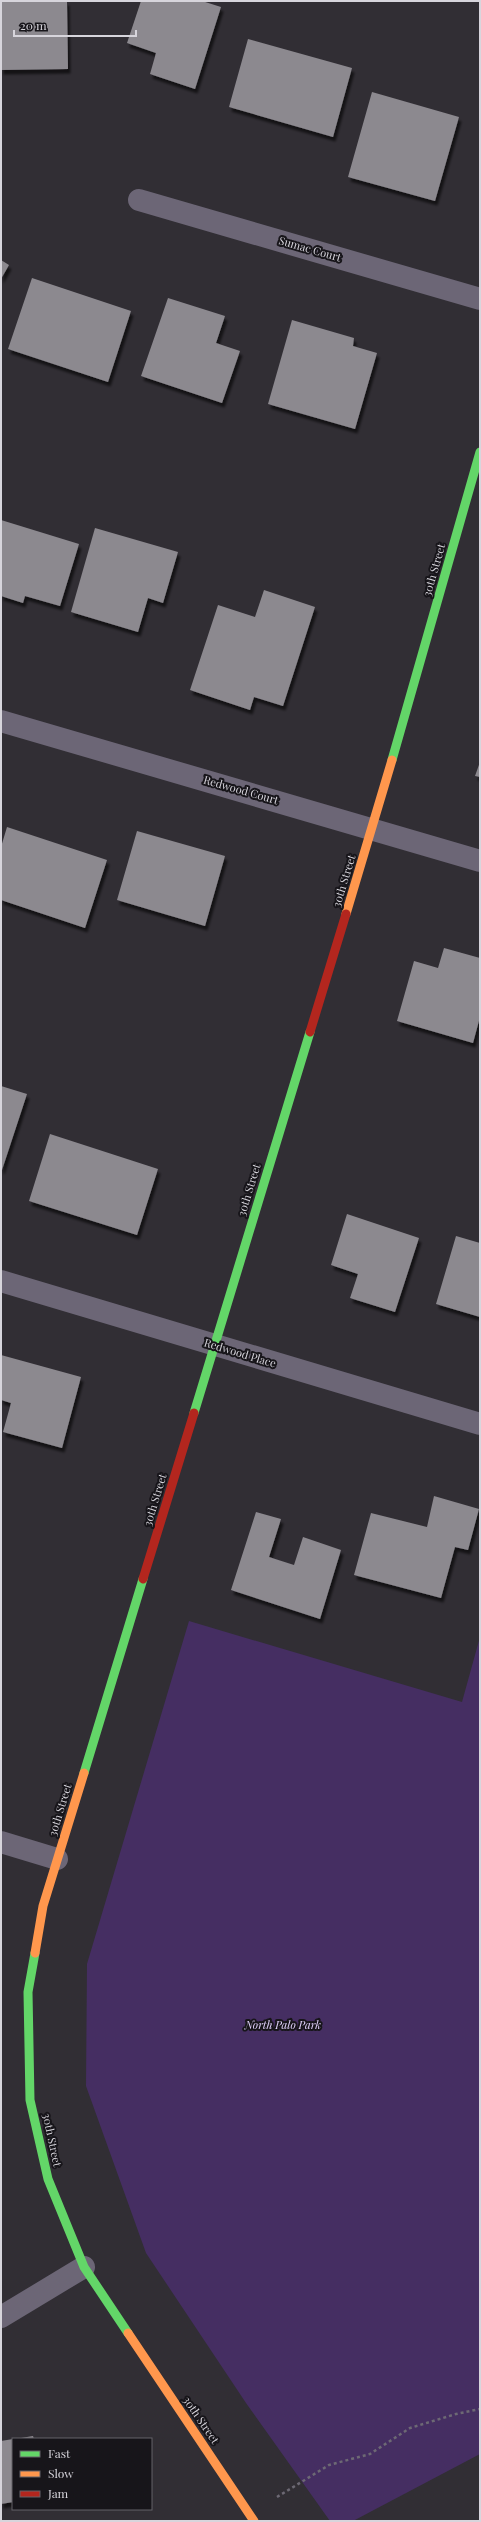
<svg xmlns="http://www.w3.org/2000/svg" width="481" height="2522" viewBox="0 0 481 2522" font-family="'Playfair Display',serif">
<defs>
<filter id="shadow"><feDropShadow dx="2.5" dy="4.5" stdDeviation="1" flood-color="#0009"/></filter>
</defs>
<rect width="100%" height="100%" fill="#312e34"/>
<path fill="#452e62" d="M189 1621 462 1702 480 1637V2454L353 2521H330L246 2403 146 2253 86 2086 87 1964Z"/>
<path fill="#8c898f" filter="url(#shadow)" d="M1 1H67L68 69 1 70Z
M141 1H202L221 7 195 89 150 74 156 53 127 43Z
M248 39 352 68 333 137 229 107Z
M372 92 459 117 435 201 348 177Z
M1 260 9 265 1 279Z
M32 278 131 311 108 382 8 349Z
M168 298 225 316 216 343 240 351 222 403 141 376Z
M292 320 354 338 353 346 377 353 355 429 268 404Z
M1 520 79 544 60 606 25 596 23 603 1 596Z
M95 528 178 552 163 603 148 598 138 632 71 612Z
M264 590 315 607 283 706 254 697 250 710 190 690 218 605 255 617Z
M480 762V777L475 776Z
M7 827 107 860 85 928 1 900V847Z
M137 831 225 856 205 926 117 900Z
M444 948 480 958V1017L473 1043 397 1021 414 961 438 968Z
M1 1086 27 1094 2 1170 1 1169Z
M50 1134 158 1169 137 1235 29 1201Z
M347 1214 419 1238 395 1312 350 1298 358 1274 331 1265Z
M456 1236 480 1243V1317L436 1304Z
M1 1355 81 1377 62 1448 3 1432 11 1403 1 1400Z
M434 1496 479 1509 468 1550 455 1547 441 1598 354 1575 371 1513 427 1527Z
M256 1512 281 1519 269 1557 294 1565 303 1537 341 1550 320 1619 231 1590Z
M33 2436 34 2439H21V2438Z
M13 2439V2502L1 2504V2441Z"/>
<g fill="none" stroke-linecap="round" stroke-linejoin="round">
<path stroke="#6d6974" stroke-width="2.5" stroke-dasharray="3 3" stroke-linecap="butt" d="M277 2497 329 2465 370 2454 410 2428 456 2414 480 2409"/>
<path stroke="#6c6676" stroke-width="22" d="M139 200 480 299
M1 721 480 861
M1 1281 480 1424
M1 1842 57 1859
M1 2317 84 2267"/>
<path stroke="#63d668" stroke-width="9" d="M392 760 480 452
M194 1413 310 1032
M84 1773 143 1579
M35 1953 28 1992 30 2100 48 2179 84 2267 128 2333"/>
<path stroke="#ff974d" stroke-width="9" d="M346 914 392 760
M35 1953 43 1906 84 1773
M128 2333 254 2521"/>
<path stroke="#b3261e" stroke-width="9" d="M310 1032 346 914
M143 1579 194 1413"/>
</g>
<g text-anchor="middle" stroke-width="4" stroke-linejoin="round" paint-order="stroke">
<g font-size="11" fill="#d7d5dc" stroke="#17151a">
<text transform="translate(310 249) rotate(16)" y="4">Sumac Court</text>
<text transform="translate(434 570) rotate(-74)" y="4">30th Street</text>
<text transform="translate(241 790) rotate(16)" y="4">Redwood Court</text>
<text transform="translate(344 881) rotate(-73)" y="4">30th Street</text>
<text transform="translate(249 1190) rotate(-73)" y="4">30th Street</text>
<text transform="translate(240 1353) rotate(17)" y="4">Redwood Place</text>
<text transform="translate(155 1500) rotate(-73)" y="4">30th Street</text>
<text transform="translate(60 1810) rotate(-73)" y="4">30th Street</text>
<text transform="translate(52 2140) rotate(78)" y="4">30th Street</text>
<text transform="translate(201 2420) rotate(56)" y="4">30th Street</text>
</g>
<g font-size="11" font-style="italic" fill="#e1d1fc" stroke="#17151a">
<text x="283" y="2029">North Palo Park</text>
</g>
</g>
<rect width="481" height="2522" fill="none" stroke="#d7d5dc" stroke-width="4"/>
<rect x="12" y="2438" width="140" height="72" fill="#17151a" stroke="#646268"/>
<rect x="20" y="2451" width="20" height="6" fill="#63d668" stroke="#646268"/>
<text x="48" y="2458" font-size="12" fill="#d7d5dc">Fast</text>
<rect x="20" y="2471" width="20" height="6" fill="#ff974d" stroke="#646268"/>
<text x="48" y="2478" font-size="12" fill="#d7d5dc">Slow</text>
<rect x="20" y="2491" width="20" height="6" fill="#b3261e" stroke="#646268"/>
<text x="48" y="2498" font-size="12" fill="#d7d5dc">Jam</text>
<path d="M14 30v6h122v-6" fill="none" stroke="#d7d5dc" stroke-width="2"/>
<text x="20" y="30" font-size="12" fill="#d7d5dc" stroke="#17151a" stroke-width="3" paint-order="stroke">20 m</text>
</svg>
